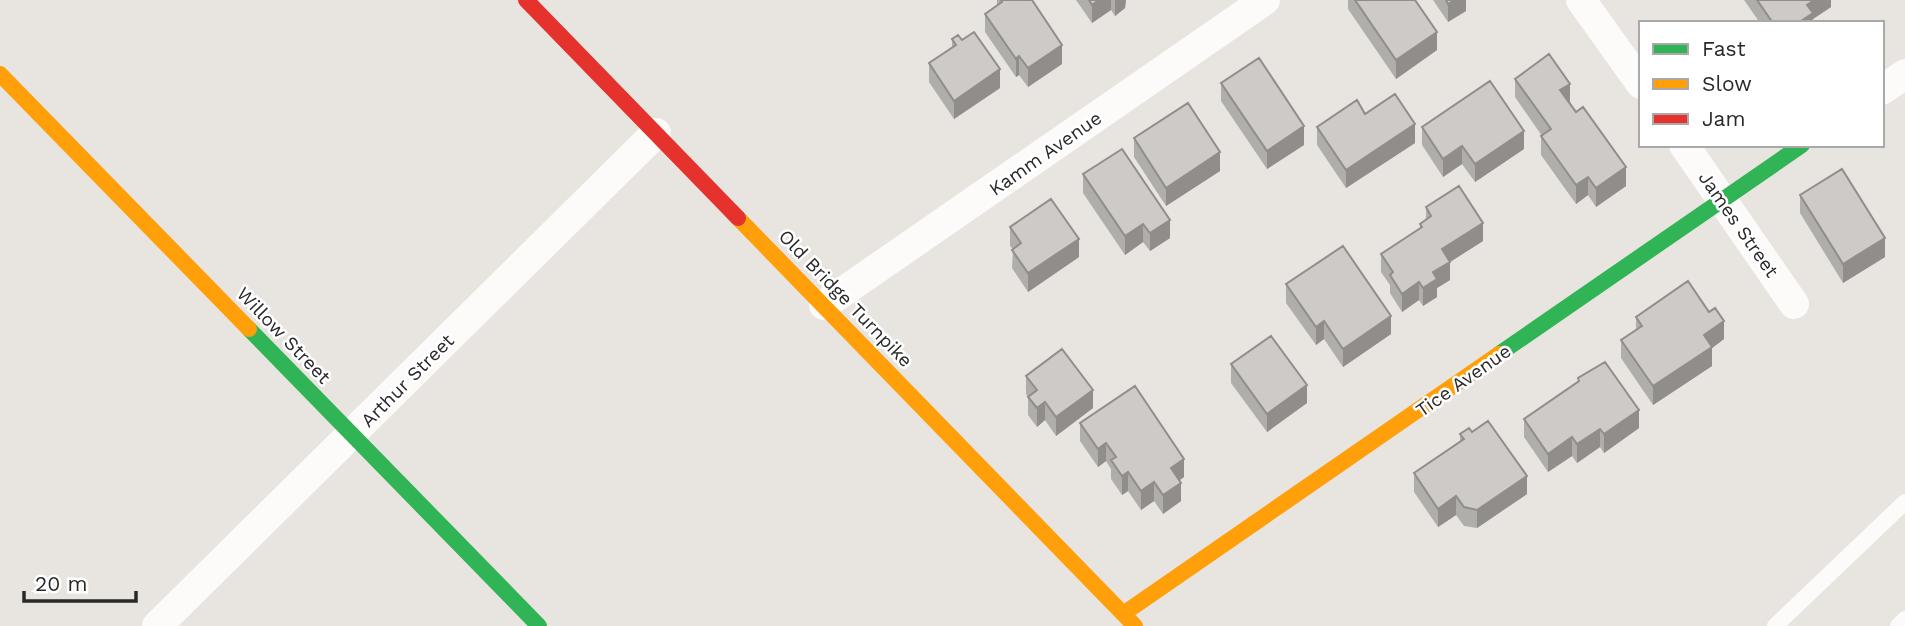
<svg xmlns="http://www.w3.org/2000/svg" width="1905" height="626" viewBox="0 0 1905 626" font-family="'Work Sans',sans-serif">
<rect width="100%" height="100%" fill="#e8e4e0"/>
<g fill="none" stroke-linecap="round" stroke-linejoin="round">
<path stroke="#fcfbfa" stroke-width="16" d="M1775 626 1905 502
M1898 626 1905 619"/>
<path stroke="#fcfbfa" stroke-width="30" d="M1581 0 1641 84
M1882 90 1905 74
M1684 145 1794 304
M824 305 1265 0
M157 626 656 133"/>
<path stroke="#30b455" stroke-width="16" d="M249 329 539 626
M1499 354 1802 145"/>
<path stroke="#ff9f0a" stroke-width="16" d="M0 74 249 329
M738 218 1135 626
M1123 614 1499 354"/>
<path stroke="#e5322d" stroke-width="16" d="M526 0 738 218"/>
</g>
<path fill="#b0aeab" d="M997 0H1032L1062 64 1028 87 1019 75 1016 77 985 32V14L997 6Z
M1076 0H1126L1125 8 1115 16 1111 10 1092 23Z
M1348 0H1415L1437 50 1396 79 1348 9Z
M1433 0H1466V11L1448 22Z
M1744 0H1831V7L1813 19V23H1760Z
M952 39 1000 88 954 119 929 82V63L952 47Z
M1515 79 1570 102 1626 186 1596 207 1588 195 1576 204 1541 155V136H1542L1515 97Z
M1221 83 1304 145 1267 169 1221 101Z
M1365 114 1415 143 1346 188 1317 145V127Z
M1422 127 1524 149 1475 182 1462 164 1443 177 1422 145Z
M1134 138 1220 171 1166 206 1134 157Z
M1083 174 1170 238 1150 251 1143 242 1125 255 1083 193Z
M1800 195 1885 257 1843 283 1800 213Z
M1426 207 1483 241 1450 262V280L1437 288V297L1423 306 1419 300 1402 312 1390 293V285L1381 272V254L1420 229V224L1426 220Z
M1010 227 1079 257 1028 292 1012 268 1013 249 1010 246Z
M1286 284 1391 334 1343 367 1324 339 1316 345 1286 303Z
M1636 317 1724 339 1712 348V366L1653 405 1621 358V340L1636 329Z
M1231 364 1307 403 1267 432 1231 383Z
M1026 376 1093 408 1056 436 1045 420 1037 427 1028 415V397L1026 394Z
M1578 378 1639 428 1604 453 1600 447 1577 463 1572 456 1548 472 1524 437V419L1578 383Z
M1080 423 1184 477 1179 481 1181 501 1163 514 1154 501 1141 510 1128 491 1122 495 1111 479V469L1106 461 1098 467 1080 441Z
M1460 434 1527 494 1477 528 1464 526 1456 515 1438 527 1414 492V473L1460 441Z"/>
<path fill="#908d8b" d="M1099 0H1111V10L1092 23V5Z
M1115 0H1126L1125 8 1115 16Z
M1455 0H1466V11L1448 22V4Z
M1814 0H1831V7L1813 19V23H1798L1807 5Z
M1437 32V50L1396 79V60Z
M1062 45V64L1028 87V68Z
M1019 56V75L1016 77V59Z
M1000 69V88L954 119V101Z
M1570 84V102L1560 109V90Z
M1415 124V143L1346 188V170Z
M1304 126V145L1267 169V151Z
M1524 131V149L1475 182V164Z
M1462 146V164L1443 177V159Z
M1220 152V171L1166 206V188Z
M1626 167V186L1596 207V188Z
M1588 177V195L1576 204V185Z
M1170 220V238L1150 251V233Z
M1483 223V241L1450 262V280L1437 288V297L1423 306V288L1433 272 1442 249Z
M1143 224V242L1125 255V236Z
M1885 238V257L1843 283V264Z
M1079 239V257L1028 292V273Z
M1419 282V300L1402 312V294Z
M1391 316V334L1343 367V349Z
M1324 321V339L1316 345V327Z
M1724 321V339L1712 348V366L1653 405V386L1704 335Z
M1307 385V403L1267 432V414Z
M1093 390V408L1056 436V417Z
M1045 402V420L1037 427V408Z
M1639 410V428L1604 453V434Z
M1600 429V447L1577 463V444Z
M1572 437V456L1548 472V454Z
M1106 443V461L1098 467V449Z
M1184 459V477L1171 486V468Z
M1128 472V491L1122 495V476Z
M1527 476V494L1477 528V510Z
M1154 482V501L1141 510V491Z
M1181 483V501L1163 514V495Z
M1456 496V515L1438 527V509Z"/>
<path fill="#cdcac7" stroke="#908d8b" stroke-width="2" d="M1001 0H1032L1062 45 1028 68 1019 56 1016 59 985 14 1002 2Z
M1089 0H1099L1092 5Z
M1355 0H1415L1437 32 1396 60Z
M1446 0H1455L1448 4Z
M1757 0H1814L1807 5 1813 13 1798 23H1773Z
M974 32 1000 69 954 101 929 63 956 45 952 39 958 35 962 40Z
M1549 54 1570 84 1560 90 1576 112 1583 107 1626 167 1596 188 1588 177 1576 185 1541 136 1551 129 1515 79Z
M1259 58 1304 126 1267 151 1221 83Z
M1490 81 1524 131 1475 164 1462 146 1443 159 1422 127Z
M1395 94 1415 124 1346 170 1317 127 1357 100 1365 114Z
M1188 103 1220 152 1166 188 1134 138Z
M1122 149 1170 220 1150 233 1143 224 1125 236 1083 174Z
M1842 169 1885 238 1843 264 1800 195Z
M1459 186 1483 223 1442 249 1450 262 1433 272 1437 279 1423 288 1419 282 1402 294 1390 275 1393 272 1381 254 1422 227 1420 224 1431 216 1426 207Z
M1051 199 1079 239 1028 273 1012 250 1021 243 1010 227Z
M1343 246 1391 316 1343 349 1324 321 1316 327 1286 284Z
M1688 281 1709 312 1715 308 1724 321 1704 335 1712 347 1653 386 1621 340 1642 326 1636 317Z
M1271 336 1307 385 1267 414 1231 364Z
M1062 349 1093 390 1056 417 1045 402 1037 408 1028 397 1037 390 1026 376Z
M1605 362 1639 410 1604 434 1600 429 1577 444 1572 437 1548 454 1524 419 1579 381 1578 378Z
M1135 386 1184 459 1171 468 1181 483 1163 495 1154 482 1141 491 1128 472 1122 476 1111 460 1116 457 1106 443 1098 449 1080 423Z
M1488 421 1527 476 1477 510 1464 507 1456 496 1438 509 1414 473 1464 439 1460 434 1469 428 1472 432Z"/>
<g text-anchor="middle" stroke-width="5" stroke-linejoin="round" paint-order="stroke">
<g font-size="19" fill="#292929" stroke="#fff">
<text transform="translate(1045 153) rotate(-35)" y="7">Kamm Avenue</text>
<text transform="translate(1739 224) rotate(55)" y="7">James Street</text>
<text transform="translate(846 298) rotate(46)" y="7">Old Bridge Turnpike</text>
<text transform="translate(284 335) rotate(46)" y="7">Willow Street</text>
<text transform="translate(407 380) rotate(-45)" y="7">Arthur Street</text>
<text transform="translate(1463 380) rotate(-35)" y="7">Tice Avenue</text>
</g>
</g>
<rect x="1639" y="21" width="245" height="126" fill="#ffffff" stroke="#a9a9a9" stroke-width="2"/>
<rect x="1653" y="44" width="35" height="10" fill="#30b455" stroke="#a9a9a9" stroke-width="2"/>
<text x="1702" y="56" font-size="21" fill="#292929">Fast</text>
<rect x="1653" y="79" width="35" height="10" fill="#ff9f0a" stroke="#a9a9a9" stroke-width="2"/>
<text x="1702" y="91" font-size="21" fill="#292929">Slow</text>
<rect x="1653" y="114" width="35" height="10" fill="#e5322d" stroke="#a9a9a9" stroke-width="2"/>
<text x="1702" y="126" font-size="21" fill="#292929">Jam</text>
<path d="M24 591v10h112v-10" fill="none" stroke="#292929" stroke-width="3.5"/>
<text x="35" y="591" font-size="21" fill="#292929" stroke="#ffffff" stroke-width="5" paint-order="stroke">20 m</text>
</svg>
